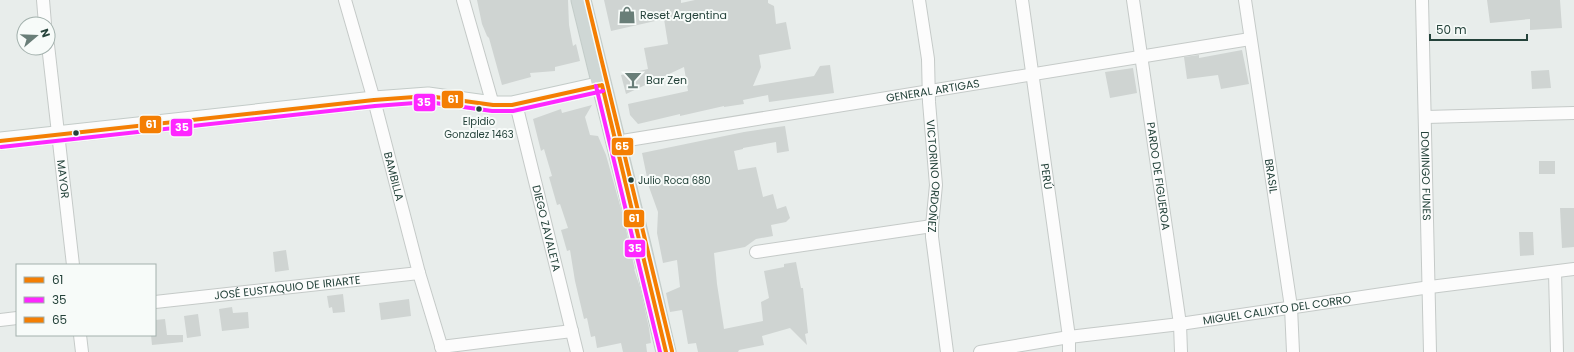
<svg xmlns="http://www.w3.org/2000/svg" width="1574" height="352" viewBox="0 0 1574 352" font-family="Poppins,sans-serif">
<rect width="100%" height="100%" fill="#e8edeb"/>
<path fill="#cfd4d2" d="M477 0H568L569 25 573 46 576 44 580 61 555 67V71L530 73 531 77 502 85 489 38 487 36 482 24Z
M604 0H681V3L695 0H768V3L774 6 776 24 786 22 791 49 759 55 761 67 753 86 814 76 820 66 830 65 834 93 769 102 768 95 743 100 744 104 724 107V106L680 116V114L638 124 630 115 628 104 688 91 684 67 626 94 621 75 648 69 644 48 668 44 664 19 611 31Z
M1487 0H1560L1562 28 1530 30V19L1490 23Z
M1242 50 1249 84 1221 89 1218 75 1187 79 1184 57 1199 55V58Z
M1133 68 1137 93 1110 98 1105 72Z
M1549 70 1551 88 1532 89 1531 71Z
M592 105 585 117 590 135 598 136 606 155 623 216 635 270 634 269 640 287 649 328 651 343 646 344 647 352H623L621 343 597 348 595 336 591 337 587 318 584 319 575 281 570 250 567 251 561 230 568 228 560 204 557 205 549 177 552 176 544 149 541 151 533 119 561 109 562 113Z
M785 126 789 151 777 153 776 142 743 148V149L734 151 738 170 756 167 763 197 773 194 777 209 786 206 790 218 786 222 771 225 773 236 756 239 745 247 714 253 717 284 724 329 763 321 761 302 769 298 764 271 784 267V264L796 262 801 288H803L808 333 805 334 807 345 790 328 762 336 764 345 739 350 738 352H698L696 343 688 344 682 310 670 312 666 293 680 287 677 260 663 263 657 233 658 212 649 187 642 153 744 132Z
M1539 161H1555V174H1539Z
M1560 208H1574V247L1562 248Z
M1519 232H1533L1534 255 1520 256Z
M286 250 289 270 275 272 273 252Z
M343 294 345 312 333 313 332 307 329 308 327 296Z
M409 299 411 316 381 320 379 303Z
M232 307 233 313 248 312 249 328 222 331 219 309Z
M198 314 201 336 187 338 184 316Z
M165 319 167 335H183V342L152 345 151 335H155V320Z"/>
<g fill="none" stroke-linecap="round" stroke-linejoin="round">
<g stroke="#c5cac8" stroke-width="14">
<g id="street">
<path d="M43 0 45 24"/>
<path id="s1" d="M345 0 374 100 419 273 443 352"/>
<path d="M463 0 493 105"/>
<path id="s2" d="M919 0 928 59 929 102 936 185 932 226V237L947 352"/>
<path id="s3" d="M1022 0 1069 337V352"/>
<path id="s4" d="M1133 0 1180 324 1181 352"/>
<path id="s5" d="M1245 0 1291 307 1293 352"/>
<path id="s6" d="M1422 0 1430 352"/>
<path id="s7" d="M48 45 73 265"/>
<path id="s8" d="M516 104 577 352"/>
<path d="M1426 117 1574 113"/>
<path id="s9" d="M616 142 1250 39"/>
<path d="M756 252 932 226"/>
<path d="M1555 272 1557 352"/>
<path id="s10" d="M155 302 419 273"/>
<path d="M0 320 17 318"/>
<path d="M80 335 82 352"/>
<path d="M441 347 572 331"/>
<path id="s11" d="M980 352 1069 337 1180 324 1430 287 1574 269"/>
</g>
</g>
<g stroke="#c3cbc8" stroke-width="19">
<path id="secondary" d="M0 141 374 100 428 96 493 105H512L602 85"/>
</g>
<g stroke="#c3ccc9" stroke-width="21">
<path id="primary" d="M581 0 641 245 666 352"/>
</g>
<use href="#street" stroke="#fcfcfc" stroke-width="12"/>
<use href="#secondary" stroke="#fcfcfc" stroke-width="17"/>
<use href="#primary" stroke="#cfd7d5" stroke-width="19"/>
<g stroke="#f7fbf9" stroke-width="7">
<path id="bus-1" d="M602 85 666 352
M0 141 374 100 428 96 493 105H512L602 85"/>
</g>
<g stroke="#f7fbf9" stroke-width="7">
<path id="bus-2" d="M596 86 660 352
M1 147 375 106 428 102 492 111H513L603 91"/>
</g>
<g stroke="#f7fbf9" stroke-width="7">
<path id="bus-3" d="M587 0 672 351"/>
</g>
<use href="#bus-1" stroke="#f47e03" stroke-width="4"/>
<use href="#bus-2" stroke="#fe27ff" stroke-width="4"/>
<use href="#bus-3" stroke="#f47e03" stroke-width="4"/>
</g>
<defs>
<g id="shop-bare" transform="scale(1.38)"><path d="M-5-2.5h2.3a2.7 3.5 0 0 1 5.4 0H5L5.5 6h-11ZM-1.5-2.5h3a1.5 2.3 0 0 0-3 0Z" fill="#697e78" stroke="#f7fbf9" stroke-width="2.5" paint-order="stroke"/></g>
<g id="bar-bare" transform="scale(1.38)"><path d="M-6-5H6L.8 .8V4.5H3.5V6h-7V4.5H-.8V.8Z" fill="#697e78" stroke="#f7fbf9" stroke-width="2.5" paint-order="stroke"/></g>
</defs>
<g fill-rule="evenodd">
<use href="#shop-bare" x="627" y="15"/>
<use href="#bar-bare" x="633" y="80"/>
</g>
<g fill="#24423a" stroke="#f7fbf9" stroke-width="1.5">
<circle cx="479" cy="109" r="3.5"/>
<circle cx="76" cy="133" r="3.5"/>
<circle cx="631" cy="180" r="3.5"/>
</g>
<g text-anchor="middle" stroke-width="4" stroke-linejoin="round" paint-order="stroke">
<g font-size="10" fill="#24423a" stroke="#f7fbf9">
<text x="479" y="125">Elpidio<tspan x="479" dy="13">Gonzalez 1463</tspan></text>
<text x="638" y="184" text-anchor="start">Julio Roca 680</text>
</g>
<g font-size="11" fill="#24423a" stroke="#f7fbf9" text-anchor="start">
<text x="640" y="19">Reset Argentina</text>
<text x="646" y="84">Bar Zen</text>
</g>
<g font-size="11" fill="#24423a" stroke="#f7fbf9">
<text dy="4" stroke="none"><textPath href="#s9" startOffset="321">GENERAL ARTIGAS</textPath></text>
<text dy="4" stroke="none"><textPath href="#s1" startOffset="183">BAMBILLA</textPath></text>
<text dy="4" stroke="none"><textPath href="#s2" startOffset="177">VICTORINO ORDOÑEZ</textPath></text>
<text dy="4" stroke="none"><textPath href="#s3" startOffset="178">PERÚ</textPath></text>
<text dy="4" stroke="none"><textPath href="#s4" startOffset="178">PARDO DE FIGUEROA</textPath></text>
<text dy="4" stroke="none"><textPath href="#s5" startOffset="178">BRASIL</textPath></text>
<text dy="4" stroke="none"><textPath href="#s6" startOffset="176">DOMINGO FUNES</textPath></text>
<text dy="4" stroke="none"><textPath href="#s7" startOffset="135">MAYOR</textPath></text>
<text dy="4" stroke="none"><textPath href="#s8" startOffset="128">DIEGO ZAVALETA</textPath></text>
<text dy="4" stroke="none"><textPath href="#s10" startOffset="133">JOSÉ EUSTAQUIO DE IRIARTE</textPath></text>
<text dy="4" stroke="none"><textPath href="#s11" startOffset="300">MIGUEL CALIXTO DEL CORRO</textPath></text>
</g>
</g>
<g stroke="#f7fbf9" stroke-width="1.5">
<rect x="441" y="90" width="23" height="19" rx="4" fill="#f47e03"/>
<rect x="413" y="93" width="23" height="19" rx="4" fill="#fe27ff"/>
<rect x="139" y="115" width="23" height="19" rx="4" fill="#f47e03"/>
<rect x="170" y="118" width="23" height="19" rx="4" fill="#fe27ff"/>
<rect x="611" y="137" width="23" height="19" rx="4" fill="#f47e03"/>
<rect x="623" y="209" width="22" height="19" rx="4" fill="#f47e03"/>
<rect x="624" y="239" width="22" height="19" rx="4" fill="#fe27ff"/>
</g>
<g font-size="11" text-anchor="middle" font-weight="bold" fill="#fff">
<text x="453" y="103">61</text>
<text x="424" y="106">35</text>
<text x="151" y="128">61</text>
<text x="182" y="131">35</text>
<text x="622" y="150">65</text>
<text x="634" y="222">61</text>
<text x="635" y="252">35</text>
</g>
<rect x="16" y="264" width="140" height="72" fill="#f7fbf9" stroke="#a3b1ad"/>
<rect x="24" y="277" width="20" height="6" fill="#f47e03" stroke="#a3b1ad"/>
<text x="52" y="284" font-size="12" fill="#24423a">61</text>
<rect x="24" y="297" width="20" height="6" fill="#fe27ff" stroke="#a3b1ad"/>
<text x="52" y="304" font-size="12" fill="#24423a">35</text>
<rect x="24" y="317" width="20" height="6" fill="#f47e03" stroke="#a3b1ad"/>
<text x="52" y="324" font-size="12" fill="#24423a">65</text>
<g transform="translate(36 36) rotate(71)"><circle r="19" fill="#f7fbf9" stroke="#a3b1ad"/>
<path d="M0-3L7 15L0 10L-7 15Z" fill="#697e78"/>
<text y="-6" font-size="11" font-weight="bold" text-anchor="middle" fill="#24423a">N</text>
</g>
<path d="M1430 34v6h97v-6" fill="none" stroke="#24423a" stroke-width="2"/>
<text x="1436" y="34" font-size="12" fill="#24423a" stroke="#f7fbf9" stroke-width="3" paint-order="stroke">50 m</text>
</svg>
